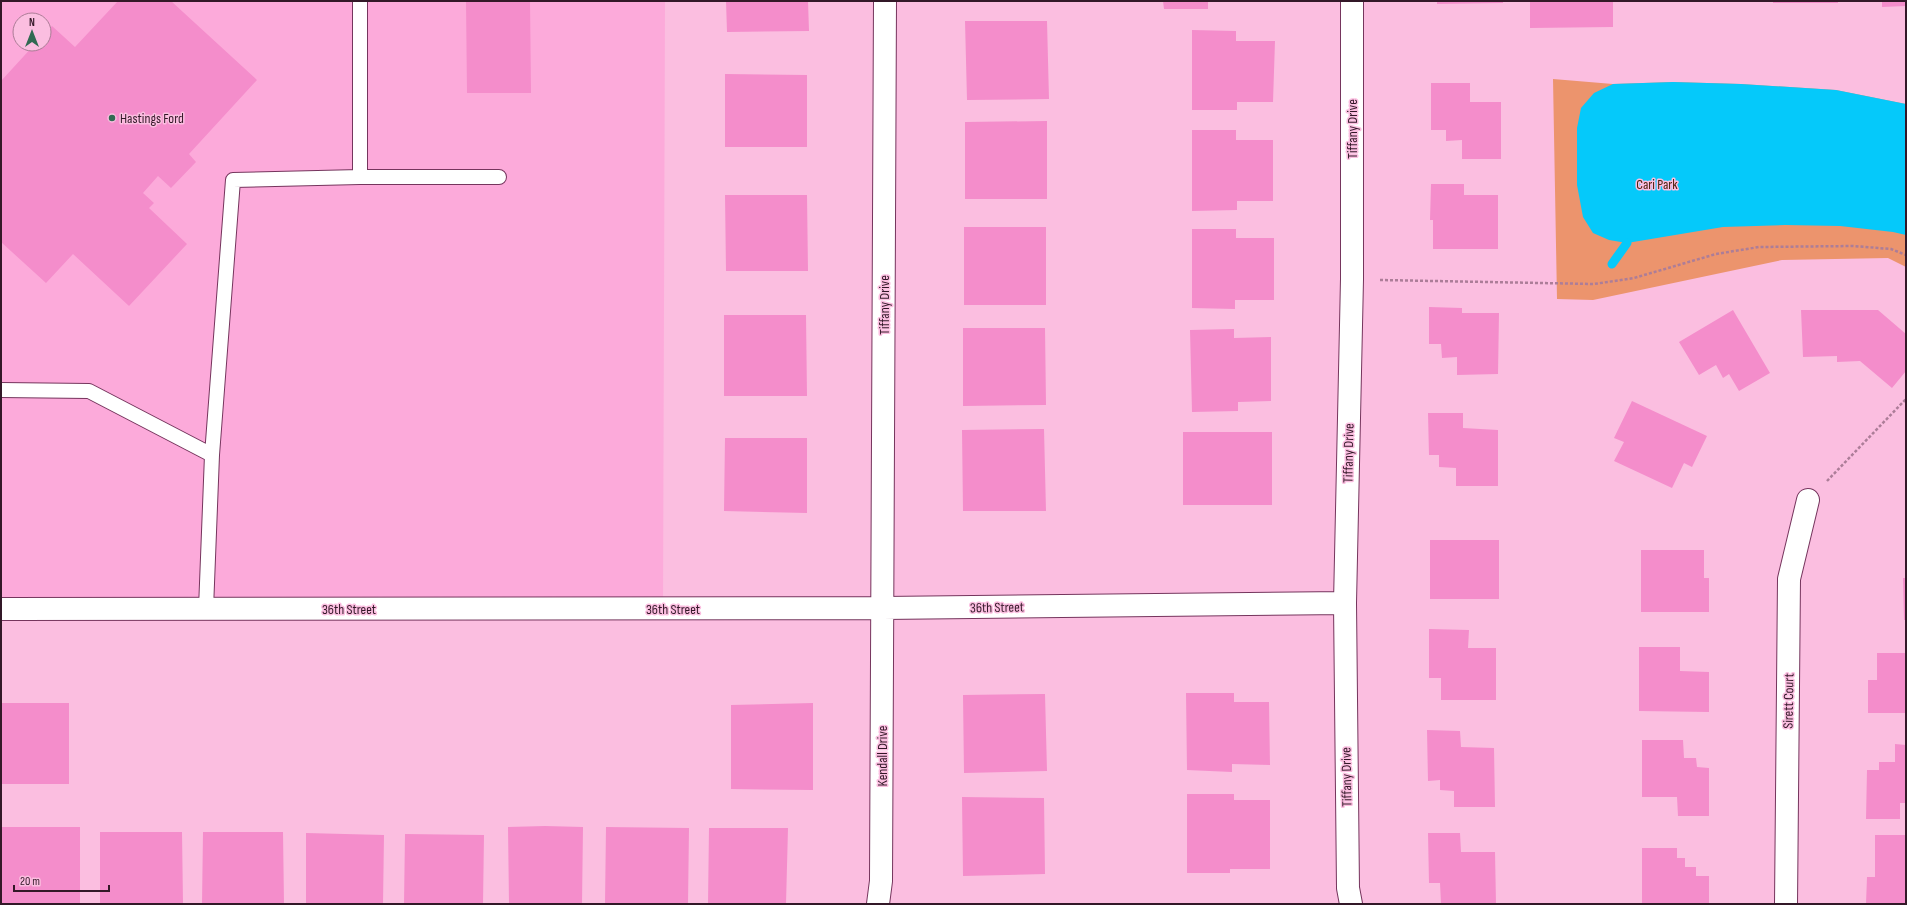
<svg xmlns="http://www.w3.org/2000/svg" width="1907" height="905" viewBox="0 0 1907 905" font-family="'Sofia Sans Condensed',sans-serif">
<rect width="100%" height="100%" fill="#fbbee0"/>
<path fill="#fcaada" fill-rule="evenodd" d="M1 1H665L663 609H1ZM20 20H44V44H20Z"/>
<path fill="#ec946d" d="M1553 79 1613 84 1673 82 1741 84 1836 90 1906 104V267L1888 258 1782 260 1593 300 1557 299Z"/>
<path fill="#05c9fa" d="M1673 82 1741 84 1836 90 1906 104V235L1893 232 1840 226 1785 225 1723 227 1627 243 1609 240 1593 233 1583 217 1577 185V128L1581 108 1594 93 1613 84Z"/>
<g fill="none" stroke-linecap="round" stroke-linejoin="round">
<path stroke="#05c9fa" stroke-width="9" d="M1612 264 1627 243"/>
</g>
<path fill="#f48dcb" d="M118 1H171L257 80 189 154 196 162 171 188 158 176 143 193 154 203 149 208 187 244 129 306 73 254 46 283 1 242V81L35 44H44V35L52 26 75 47Z
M466 1H530L531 93H467Z
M726 1H808L809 31 727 32Z
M1163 1H1208V9H1164Z
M1437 1H1503V3L1437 4Z
M1530 1H1613V27L1530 28Z
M1773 1H1838V3H1773Z
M1882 1H1906V6L1882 7Z
M965 21H1047L1049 99 967 100Z
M1192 30 1236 31V41H1275L1273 102H1237V110H1192Z
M725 74 807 75V147H725Z
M1431 83H1470V102H1501V159H1462V140L1446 141V130H1431Z
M1047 121V199H965V122Z
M1192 130H1236V140H1273V201H1237V210L1192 211Z
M1431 184H1464V195H1498V249H1433V220H1430Z
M725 195H807L808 271H726Z
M964 227H1046V305H964Z
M1192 229H1236V238H1274V300H1235V309L1192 308Z
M1429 307 1462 308V313H1499L1498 374 1457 375V357L1442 358 1441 344H1429Z
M1733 310 1770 373 1739 391 1729 374 1723 378 1716 365 1699 375 1679 342Z
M1801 310H1878L1906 334V371L1892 388 1860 361 1837 362V356L1803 357Z
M724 315H806L807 396H724Z
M963 328H1045L1046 405 963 406Z
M1234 329V338L1271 337V401L1238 402V411L1192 412 1190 330Z
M1632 401 1707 436 1692 467 1684 463 1672 488 1614 461 1624 442 1614 438Z
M1428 413H1463V428L1498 430V486H1456V468L1439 467V455H1429Z
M1044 429 1046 511H963L962 430Z
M1183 432H1272V505H1183Z
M725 438H807V513L724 511Z
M1430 540H1499V599H1430Z
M1641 550H1704V578H1709V612H1641Z
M1903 578H1906V620H1904Z
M1429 629 1469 630 1468 648H1496V700H1441V678H1429Z
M1639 647H1680V671L1709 672V712L1639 711Z
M1877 653H1906V713H1868V680H1877Z
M1186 693H1234V702H1269L1270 765 1232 764V772L1187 770Z
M1045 694 1047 771 964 773 963 695Z
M1 703H69V784H1Z
M813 703V790L731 789V705Z
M1427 730 1460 731 1461 747 1494 748 1495 807H1454V791L1440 790V780L1428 781Z
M1642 740H1683L1684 758H1696L1697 767 1709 768V816H1678L1677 797H1642Z
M1895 744 1906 745V803H1900V819H1866L1867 770H1879V762H1895Z
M1187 794H1234V800H1270V869H1230V873H1187Z
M962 797 1044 798 1045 874 963 876Z
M545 826 583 827 582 904H509L508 827Z
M2 827H80V904H2Z
M606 827 689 828 688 904H605Z
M709 828H788L786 904H708Z
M100 832H182L183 904H100Z
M203 832H283L284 904H202Z
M306 833 384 835 383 904H306Z
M1428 833H1460L1461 852H1495L1496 904H1441L1440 883H1429Z
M405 834 484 835 483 904H404Z
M1875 835H1906V904H1866L1867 877H1875Z
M1642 848H1677V858H1685V867H1696V876H1709V904H1642Z"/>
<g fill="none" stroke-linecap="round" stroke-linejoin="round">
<g stroke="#75355d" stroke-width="16">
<path id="service" d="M360 1V177
M1 390 89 391 212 455
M206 609 212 455 233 180 360 177H499"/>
</g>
<g stroke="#75355d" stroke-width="24">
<path id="minor" d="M1 609 883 608 1345 603
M878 904 881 881 885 1
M1351 904 1348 888 1345 603 1352 279V1
M1786 904 1789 579 1808 500"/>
</g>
<path stroke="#ac7d98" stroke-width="2.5" stroke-dasharray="3 2" stroke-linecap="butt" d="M1380 280 1594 284 1634 278 1716 254 1759 247 1853 246 1891 249 1906 255
M1827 481 1906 399"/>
<use href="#service" stroke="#fff" stroke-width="14"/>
<use href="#minor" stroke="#fff" stroke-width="22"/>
</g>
<circle fill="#316a52" stroke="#fbbee0" stroke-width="1.5" cx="112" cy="118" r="4"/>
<g text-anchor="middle" stroke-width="3" stroke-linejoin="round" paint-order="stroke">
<g font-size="14" fill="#331828" stroke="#fbbee0" text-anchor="start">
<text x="120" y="123">Hastings Ford</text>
</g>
<g font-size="14" fill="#331828" stroke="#fbbee0">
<text transform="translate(1352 129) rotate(-90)" y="5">Tiffany Drive</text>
<text transform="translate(884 305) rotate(-90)" y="5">Tiffany Drive</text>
<text transform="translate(1348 453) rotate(-89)" y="5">Tiffany Drive</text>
<text transform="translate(997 607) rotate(-1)" y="5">36th Street</text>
<text x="349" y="614">36th Street</text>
<text x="673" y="614">36th Street</text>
<text transform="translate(1788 701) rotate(-89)" y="5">Sirett Court</text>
<text transform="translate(882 756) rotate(-90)" y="5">Kendall Drive</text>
<text transform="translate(1346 777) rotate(-91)" y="5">Tiffany Drive</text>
</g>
<g font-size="14" fill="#4c230f" stroke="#fbbee0">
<text x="1657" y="189">Cari Park</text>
</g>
</g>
<rect width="1907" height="905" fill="none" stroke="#331828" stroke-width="4"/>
<g transform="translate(32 32)"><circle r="19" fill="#fbbee0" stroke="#ab7c96"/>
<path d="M0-3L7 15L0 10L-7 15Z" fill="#316a52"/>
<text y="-6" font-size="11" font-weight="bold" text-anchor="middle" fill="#331828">N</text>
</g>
<path d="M14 885v6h95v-6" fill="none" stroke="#331828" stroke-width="2"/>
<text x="20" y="885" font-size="12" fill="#331828" stroke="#fbbee0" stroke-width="3" paint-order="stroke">20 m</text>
</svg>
